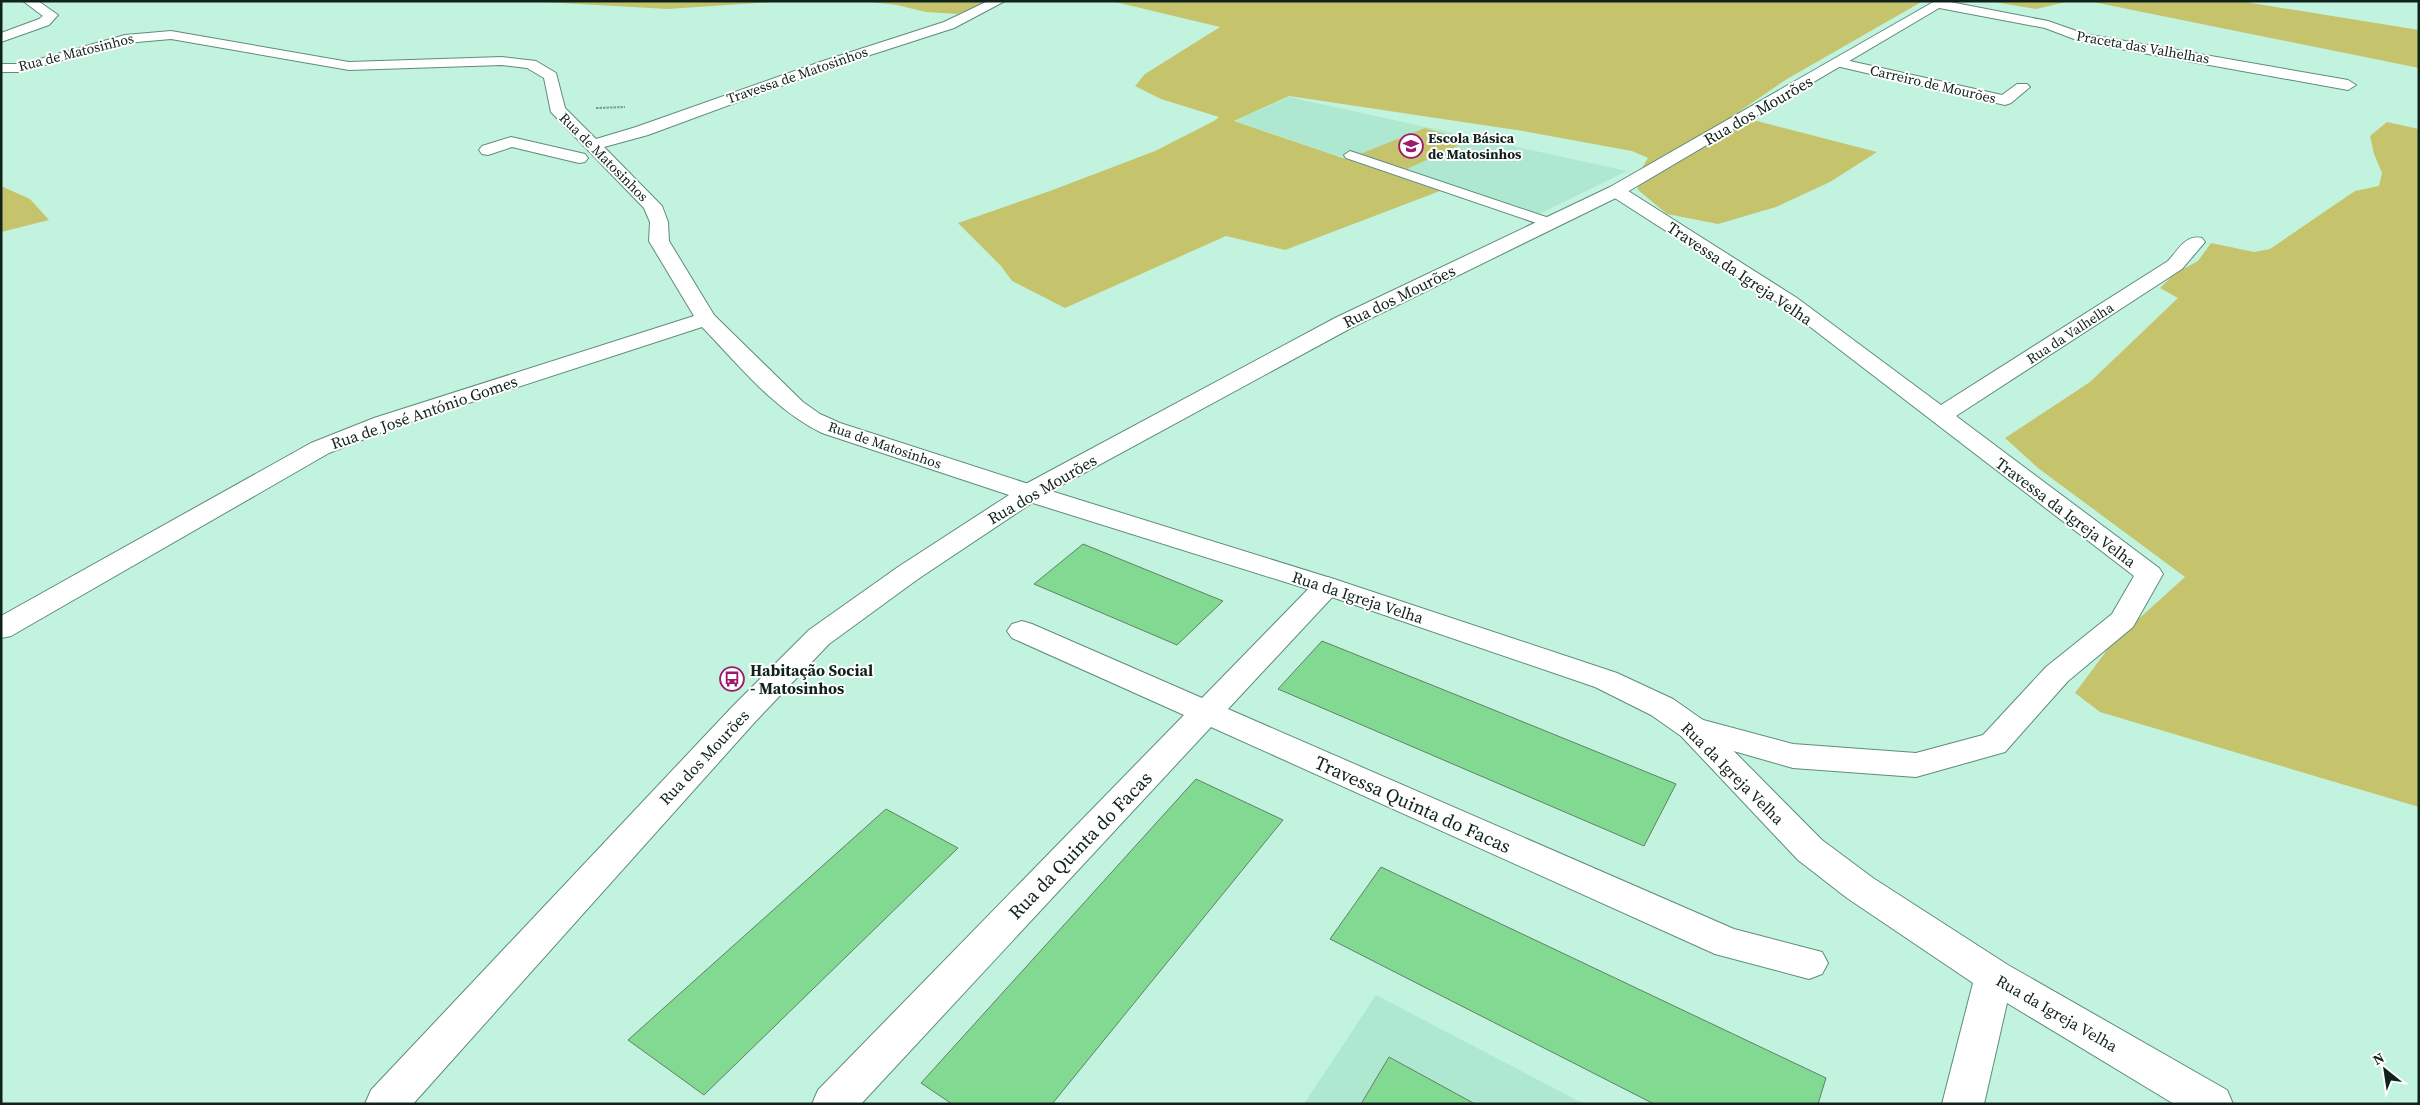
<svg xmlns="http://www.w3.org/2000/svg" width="2420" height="1105" viewBox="0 0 2420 1105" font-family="'Source Serif 4',serif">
<rect width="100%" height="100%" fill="#c2f3df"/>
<path fill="#afe8d1" d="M1289 97 1627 171 1527 220 1235 121Z
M1376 995 1584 1104H1304Z"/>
<path fill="#c5c46d" d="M525 1H787L668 9Z
M861 1H987L958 14 926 12 897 5Z
M1111 1H1923L1787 79 1734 115 1877 152 1830 182 1776 207 1718 224 1667 214 1638 190 1637 176 1648 158 1632 151 1523 131 1289 96 1234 121 1440 191 1285 250 1226 236 1065 308 1012 281 1001 266 958 223 1050 191 1155 151 1214 121 1219 117 1161 99 1135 86 1145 74 1220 27Z
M1989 1H2070L2036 9Z
M2088 1H2239L2419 30V68Z
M2387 122 2419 129V807L2100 712 2075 693 2113 642 2185 577 2038 468 2005 438 2090 382 2178 298 2160 288 2174 274 2198 261 2211 243 2254 252 2270 249 2355 191 2379 186 2382 173 2374 154 2370 136Z
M1425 128 1468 141 1407 169 1360 154Z
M1 186 30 199 49 220 1 232Z"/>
<path fill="#82da92" stroke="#618166" d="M1083 544 1223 601 1177 645 1034 584Z
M1322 641 1489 708 1676 784 1644 846 1278 689Z
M1196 779 1283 820 1052 1104H952L921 1083Z
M886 809 958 848 704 1095 628 1040Z
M1381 867 1826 1078 1818 1104H1654L1330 939Z
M1389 1057 1475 1104H1361Z"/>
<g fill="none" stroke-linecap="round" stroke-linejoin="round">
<g stroke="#5f8c7a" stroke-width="2">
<path id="service" d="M1350 151 1555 220 1557 223 1550 227 1545 226 1346 158 1344 155Z"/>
</g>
<g stroke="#5f8c7a" stroke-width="2">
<path id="minor" d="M23 1H38L58 15 49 25 1 42V33L39 19 43 16Z
M988 1H1005L954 28 830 68 648 135 604 147 662 206 668 222 669 241 714 315 803 402 820 414 840 423 1038 487 1042 493 1038 499 918 579 829 644 754 723 413 1104H365L371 1090 732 707 809 630 898 567 1009 495 822 433C774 410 739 365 702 327L392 428 329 453 11 636 1 638V616L311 443 374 418 694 316 649 241 650 222 644 208 551 112 544 78 527 68 502 65 349 70 171 39 126 43 18 72H1V64H18L40 59 125 35 171 31 349 62 502 57 536 61 556 73 565 108 596 139 636 127 820 62 944 22Z
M1934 1H1945L2048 21 2085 34 2348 80 2356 85 2348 90 2082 42 2045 28 1934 7 1932 4Z
M1841 59 2002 95 2017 84H2027L2030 87 2011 103 2005 105 1836 66 1834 63Z
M511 137 585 154 588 158 585 162 579 163 512 147 488 155 482 154 479 150 482 146Z
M1616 186 1622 187 1797 298 1941 405 2168 261C2178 250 2186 234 2202 238L2205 242 2182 269 1956 416 2159 568 2163 574 2133 627 2068 681 2005 752 1916 777 1793 768 1681 736 1676 728 1681 720 1692 717 1793 744 1916 753 1983 735 2046 667 2112 614 2134 576 1783 306 1610 195 1607 191 1610 187Z
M1327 577 1337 580 1341 586 1337 592 1228 709 1734 929 1822 952 1828 963 1822 974 1809 979 1715 954 1211 727 861 1104H812L818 1090 1184 715 1012 638 1007 631 1012 624 1022 621 1032 624 1202 698 1317 580Z"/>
</g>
<g stroke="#5f8c7a" stroke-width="2">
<path id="tertiary" d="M1935 1H1951L1622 195 1351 328 1051 491 1337 580 1617 673 1673 699 1703 720 1822 840 1873 878 2008 965 2227 1090 2233 1104H2174L2007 1003 1984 1104H1942L1973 983 1847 898 1798 860 1681 736 1651 715 1595 687 1317 592 1020 499 1016 493 1020 487 1335 318 1610 187Z"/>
</g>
<path stroke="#7a9f90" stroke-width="2" stroke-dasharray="2.5 1" stroke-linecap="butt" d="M596 108 625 107"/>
<use href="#service" fill="#fff" fill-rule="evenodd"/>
<use href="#minor" fill="#fff" fill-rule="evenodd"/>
<use href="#tertiary" fill="#fff" fill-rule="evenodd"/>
</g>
<defs>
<g id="school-ring" transform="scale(1.25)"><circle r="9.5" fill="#fff" stroke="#9d1a6c" stroke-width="1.5"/><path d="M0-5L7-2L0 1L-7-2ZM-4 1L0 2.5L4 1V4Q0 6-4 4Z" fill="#9d1a6c"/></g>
<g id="bus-ring" transform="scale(1.25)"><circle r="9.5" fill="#fff" stroke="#9d1a6c" stroke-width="1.5"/><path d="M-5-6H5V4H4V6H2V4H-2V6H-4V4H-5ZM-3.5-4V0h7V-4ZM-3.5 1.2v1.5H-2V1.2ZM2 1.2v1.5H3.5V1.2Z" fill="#9d1a6c"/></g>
</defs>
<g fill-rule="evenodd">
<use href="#school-ring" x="1411" y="146"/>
<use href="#bus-ring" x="732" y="679"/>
</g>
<g text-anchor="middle" stroke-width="4" stroke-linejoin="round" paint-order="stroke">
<g font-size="14" fill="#0f221b" stroke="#fff">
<text transform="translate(2143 47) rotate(10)" y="5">Praceta das Valhelhas</text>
<text transform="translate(76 52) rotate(-14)" y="5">Rua de Matosinhos</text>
<text transform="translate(797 75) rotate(-19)" y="5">Travessa de Matosinhos</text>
<text transform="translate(1933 84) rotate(13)" y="5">Carreiro de Mourões</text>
<text transform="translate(604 157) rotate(45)" y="5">Rua de Matosinhos</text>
<text transform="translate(2070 333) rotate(-33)" y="5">Rua da Valhelha</text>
<text transform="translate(885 445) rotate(19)" y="5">Rua de Matosinhos</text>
</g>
<g font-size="14" font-weight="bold" fill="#0f221b" stroke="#fff" text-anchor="start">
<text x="1428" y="143">Escola Básica<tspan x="1428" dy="16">de Matosinhos</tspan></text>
</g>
<g font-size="16" fill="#0f221b" stroke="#fff">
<text transform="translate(1758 110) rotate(-30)" y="6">Rua dos Mourões</text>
<text transform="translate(1740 273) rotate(34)" y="6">Travessa da Igreja Velha</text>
<text transform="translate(1399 296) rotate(-26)" y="6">Rua dos Mourões</text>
<text transform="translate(424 412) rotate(-19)" y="6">Rua de José António Gomes</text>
<text transform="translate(1042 489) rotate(-30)" y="6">Rua dos Mourões</text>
<text transform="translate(2066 512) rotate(37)" y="6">Travessa da Igreja Velha</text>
<text transform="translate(1358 597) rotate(18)" y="6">Rua da Igreja Velha</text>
<text transform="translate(704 757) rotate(-47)" y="6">Rua dos Mourões</text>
<text transform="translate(1733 773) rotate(45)" y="6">Rua da Igreja Velha</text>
<text transform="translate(2057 1013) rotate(30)" y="6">Rua da Igreja Velha</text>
</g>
<g font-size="16" font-weight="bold" fill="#0f221b" stroke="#fff" text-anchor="start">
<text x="750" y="676">Habitação Social<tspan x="750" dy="18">- Matosinhos</tspan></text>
</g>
<g font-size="19" fill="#0f221b" stroke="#fff">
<text transform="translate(1413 804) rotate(24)" y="7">Travessa Quinta do Facas</text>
<text transform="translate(1080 845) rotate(-46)" y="7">Rua da Quinta do Facas</text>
</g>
</g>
<rect width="2420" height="1105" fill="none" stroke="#0f221b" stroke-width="5"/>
<g transform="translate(2385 1070) rotate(330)" stroke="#ffffff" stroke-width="4" paint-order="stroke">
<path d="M0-4L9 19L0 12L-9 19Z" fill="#0f221b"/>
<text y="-8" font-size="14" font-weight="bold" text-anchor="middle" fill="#0f221b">N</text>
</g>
</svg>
